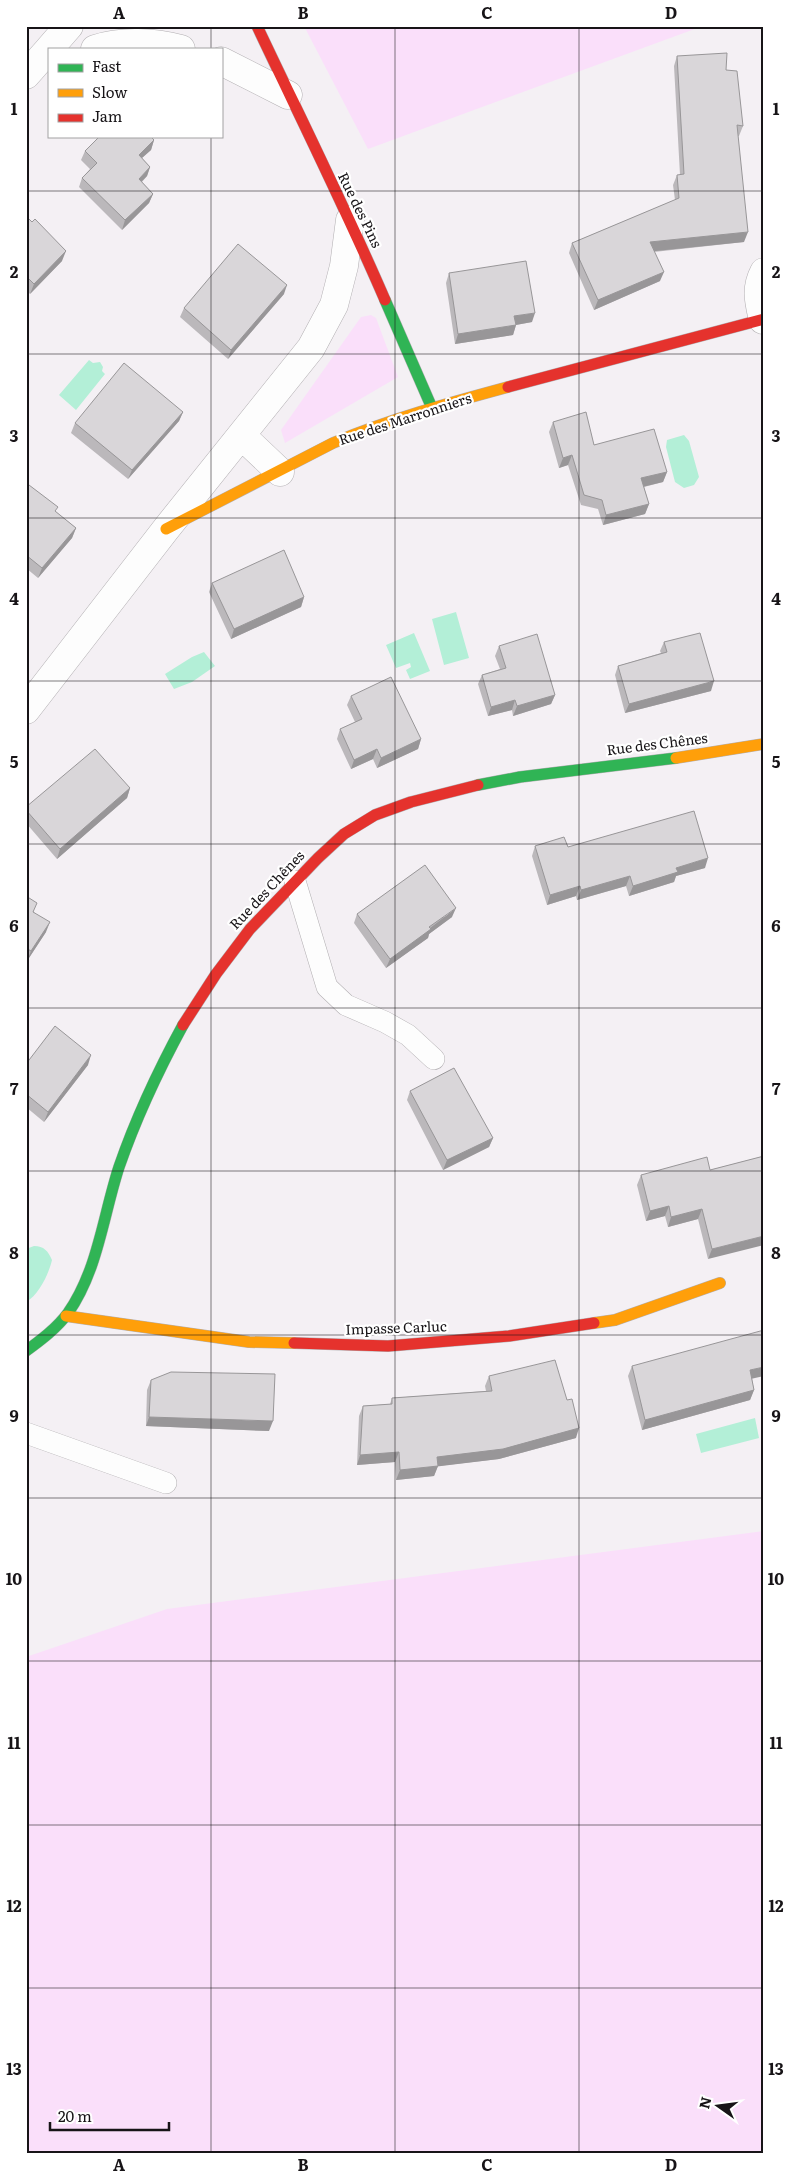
<svg xmlns="http://www.w3.org/2000/svg" width="790" height="2179" viewBox="0 0 790 2179" font-family="Literata,serif">
<rect width="100%" height="100%" fill="#f4f0f4"/>
<path fill="#fadffa" d="M304 26H703L368 149Z
M371 315 376 318 398 377 285 443 281 430 361 317Z
M764 1531V2153H26V1657L167 1609Z"/>
<path fill="#b3efd7" d="M89 360 93 363 100 362 103 367 102 371 105 374 76 410 59 395Z
M684 435 689 441 699 477 694 485 684 488 675 482 666 447 667 440Z
M456 612 469 658 444 665 432 619Z
M414 633 430 671 410 679 406 670 411 667 410 663 396 668 386 645Z
M204 652 215 666 192 682 174 689 165 674 192 657Z
M34 1246C44 1246 48 1251 52 1260 49 1273 39 1295 26 1302V1249Z
M755 1418 759 1438 701 1453 696 1434Z"/>
<g fill="none" stroke-linecap="round" stroke-linejoin="round">
<g stroke="#b2afb2" stroke-width="22">
<path id="lane" d="M295 881 327 987 346 1005 385 1022 408 1035 434 1059
M26 1433 166 1483"/>
</g>
<g stroke="#b2afb2" stroke-width="29">
<path id="street" d="M49 49 69 26
M95 49C122 40 154 42 181 49
M221 61 288 95
M26 75 49 49
M763 320C759 302 755 289 764 272
M242 436 280 472
M26 710 166 529 311 348 334 305 344 266 350 220"/>
</g>
<g stroke="#b2afb2" stroke-width="12">
<path id="fast" d="M385 300 432 408
M478 785 520 777 676 758
M26 1351C41 1340 57 1328 68 1313 98 1270 103 1216 119 1167 136 1118 158 1071 183 1025"/>
</g>
<g stroke="#b2afb2" stroke-width="12">
<path id="slow" d="M166 529 333 443C390 419 449 403 508 387
M676 758 764 744
M66 1316 249 1342 294 1343
M594 1323 615 1320 720 1283"/>
</g>
<g stroke="#b2afb2" stroke-width="12">
<path id="jam" d="M257 26C300 117 345 207 385 300
M508 387 764 319
M183 1025 216 974 250 929 318 858 344 834 375 815 411 802 478 785
M294 1343 388 1346 509 1336 594 1323"/>
</g>
<use href="#lane" stroke="#fdfdfd" stroke-width="21"/>
<use href="#street" stroke="#fdfdfd" stroke-width="28"/>
<use href="#fast" stroke="#30b455" stroke-width="11"/>
<use href="#slow" stroke="#ff9f0a" stroke-width="11"/>
<use href="#jam" stroke="#e5322d" stroke-width="11"/>
</g>
<path fill="#bbb8bb" d="M677 56 726 70 743 126 739 136H738L744 242 654 252 660 281 594 310 569 253 572 243 675 200 673 185 677 175H680L674 66Z
M154 140 151 150 142 158 150 167 147 176 142 182 153 194 149 203 122 230 79 187 82 178 90 169 81 160 85 151Z
M26 216 62 261 30 294 26 290Z
M449 273 532 322 516 325 513 335 455 344 446 283Z
M284 294 228 359 180 317 184 308Z
M183 412 179 421 128 479 71 433 75 423Z
M553 422 594 445 667 472 663 482 644 487 649 504 645 514 603 525 598 509 581 505 568 465 559 468 549 432Z
M26 488 76 528 72 538 38 578 26 568Z
M212 583 304 597 301 607 231 639 209 592Z
M664 642 711 691 625 713 615 675 618 666 661 653 660 651Z
M499 646 555 695 551 704 513 716 512 710 488 716 478 684 482 675 500 669 495 656Z
M351 696 421 739 418 749 377 768 373 759 351 769 337 739 340 729 355 722 347 705Z
M130 788 127 798 57 859 26 823V807Z
M535 846 568 847 705 868 676 876 674 882 629 896 626 886 577 900 576 896 547 905 532 856Z
M26 896 34 912 46 932 27 961 26 960Z
M357 914 452 917 429 934 428 938 386 968 354 923Z
M26 1064 88 1065 44 1122 26 1107Z
M410 1091 493 1138 489 1147 443 1170 407 1100Z
M764 1156 708 1259 698 1219 668 1227 665 1216 646 1221 637 1185 641 1175 710 1170Z
M632 1366 752 1379 754 1390 750 1400 642 1430 628 1376Z
M489 1376 576 1438 499 1459 438 1466 434 1476 396 1480 395 1462 357 1465 359 1416 363 1406 390 1404 392 1398 486 1391 485 1386Z
M151 1380 269 1431 146 1426 147 1390Z"/>
<path fill="#989698" d="M154 140 151 150 135 164 139 155Z
M150 167 147 176 135 188 139 179Z
M153 194 149 203 122 230 125 220Z
M748 232 744 242 646 252 650 242Z
M66 251 62 261 30 294 34 284Z
M664 272 660 281 594 310 598 300Z
M287 285 284 294 228 359 231 350Z
M535 313 532 322 510 326 514 316Z
M516 325 513 335 455 344 458 334Z
M183 412 179 421 128 479 132 470Z
M572 455 568 465 559 468 563 458Z
M667 472 663 482 638 488 641 478Z
M649 504 645 514 603 525 606 515Z
M76 528 72 538 38 578 42 568Z
M304 597 301 607 231 639 234 629Z
M714 681 711 691 625 713 629 704Z
M555 695 551 704 513 716 517 706Z
M515 700 512 710 488 716 491 707Z
M421 739 418 749 377 768 381 758Z
M377 749 373 759 351 769 354 760Z
M130 788 127 798 57 859 60 849Z
M708 858 705 868 676 876 674 882 629 896 633 886 676 868Z
M630 876 626 886 577 900 581 890Z
M580 886 576 896 547 905 550 895Z
M456 908 452 917 429 934 428 938 386 968 390 959Z
M50 922 46 932 27 961 31 951Z
M91 1055 88 1065 44 1122 48 1112Z
M493 1138 489 1147 443 1170 447 1160Z
M669 1206 665 1216 646 1221 650 1211Z
M702 1209 698 1219 668 1227 671 1217Z
M764 1236V1245L708 1259 712 1249Z
M764 1367V1376L746 1380 750 1370Z
M754 1390 750 1400 642 1430 645 1420Z
M149 1417 273 1421 269 1431 146 1426Z
M579 1428 576 1438 499 1459 433 1467 437 1457Z
M399 1452 395 1462 357 1465 360 1455Z
M438 1466 434 1476 396 1480 400 1470Z"/>
<path fill="#d9d6d9" stroke="#989698" d="M727 53 726 70 737 71 743 126 737 125 748 232 650 242 664 272 598 300 572 243 679 198 677 175 684 174 677 56Z
M100 136H150L154 140 139 155 150 167 139 179 153 194 125 220 82 178 97 163 85 151Z
M26 216 32 222 35 219 66 251 34 284 26 276Z
M238 244 287 285 231 350 184 308Z
M526 261 535 313 514 316 516 325 458 334 449 273Z
M124 363 183 412 132 470 75 423Z
M586 412 594 445 654 429 667 472 641 478 649 504 606 515 602 500 584 495 572 455 563 458 553 422Z
M29 485 58 507 55 511 76 528 42 568 26 555V488Z
M284 550 304 597 234 629 212 583Z
M700 633 714 681 629 704 618 666 667 652 664 642Z
M537 634 555 695 517 706 515 700 491 707 482 675 506 668 499 646Z
M391 677 421 739 381 758 377 749 354 760 340 729 362 719 351 696Z
M95 749 130 788 60 849 26 810V807Z
M694 811 708 858 676 868 678 872 633 886 630 876 581 890 580 886 550 895 535 846 564 837 568 847Z
M425 865 456 908 429 927 431 929 390 959 357 914Z
M26 896 37 903 33 912 50 922 31 951 26 948Z
M55 1026 91 1055 48 1112 26 1094V1064Z
M454 1068 493 1138 447 1160 410 1091Z
M764 1156V1236L712 1249 702 1209 671 1217 669 1206 650 1211 641 1175 707 1157 710 1170Z
M764 1330V1367L750 1370 754 1390 645 1420 632 1366Z
M555 1360 567 1400 572 1399 579 1428 503 1449 437 1457 438 1466 400 1470 399 1452 360 1455 363 1406 392 1404V1398L492 1391 489 1376Z
M171 1372 275 1374 273 1421 149 1417 151 1380Z"/>
<path fill="none" stroke="#171417" stroke-width="1" stroke-opacity="0.55" d="M211 26V49M395 26V2153M579 26V2153M211 136V2153M26 191H764M26 354H764M26 518H764M26 681H764M26 844H764M26 1008H764M26 1171H764M26 1335H764M26 1498H764M26 1661H764M26 1825H764M26 1988H764"/>
<g text-anchor="middle" stroke-width="4.5" stroke-linejoin="round" paint-order="stroke">
<g font-size="14" fill="#171417" stroke="#fff">
<text transform="translate(360 210) rotate(64)" y="5">Rue des Pins</text>
<text transform="translate(405 419) rotate(-18)" y="5">Rue des Marronniers</text>
<text transform="translate(657 744) rotate(-7)" y="5">Rue des Chênes</text>
<text transform="translate(267 890) rotate(-47)" y="5">Rue des Chênes</text>
<text transform="translate(396 1328) rotate(-2)" y="5">Impasse Carluc</text>
</g>
</g>
<rect width="790" height="2179" fill="none" stroke="#ffffff" stroke-width="55"/>
<rect x="48" y="48" width="175" height="90" fill="#ffffff" stroke="#a2a1a2"/>
<rect x="58" y="64" width="25" height="8" fill="#30b455" stroke="#a2a1a2"/>
<text x="92" y="72" font-size="15" fill="#171417">Fast</text>
<rect x="58" y="89" width="25" height="8" fill="#ff9f0a" stroke="#a2a1a2"/>
<text x="92" y="98" font-size="15" fill="#171417">Slow</text>
<rect x="58" y="114" width="25" height="8" fill="#e5322d" stroke="#a2a1a2"/>
<text x="92" y="122" font-size="15" fill="#171417">Jam</text>
<g transform="translate(718 2106) rotate(284)" stroke="#ffffff" stroke-width="4" paint-order="stroke">
<path d="M0-4L9 19L0 12L-9 19Z" fill="#171417"/>
<text y="-8" font-size="14" font-weight="bold" text-anchor="middle" fill="#171417">N</text>
</g>
<path d="M50 2122v8h119v-8" fill="none" stroke="#171417" stroke-width="2.5"/>
<text x="58" y="2122" font-size="15" fill="#171417" stroke="#ffffff" stroke-width="4" paint-order="stroke">20 m</text>
<rect x="28" y="28" width="734" height="2124" fill="none" stroke="#171417" stroke-width="2"/>
<g font-size="16" text-anchor="middle" font-weight="bold" fill="#171417">
<text x="119" y="19">A</text>
<text x="303" y="19">B</text>
<text x="487" y="19">C</text>
<text x="671" y="19">D</text>
<text x="14" y="115">1</text>
<text x="776" y="115">1</text>
<text x="14" y="278">2</text>
<text x="776" y="278">2</text>
<text x="14" y="442">3</text>
<text x="776" y="442">3</text>
<text x="14" y="605">4</text>
<text x="776" y="605">4</text>
<text x="14" y="768">5</text>
<text x="776" y="768">5</text>
<text x="14" y="932">6</text>
<text x="776" y="932">6</text>
<text x="14" y="1095">7</text>
<text x="776" y="1095">7</text>
<text x="14" y="1259">8</text>
<text x="776" y="1259">8</text>
<text x="14" y="1422">9</text>
<text x="776" y="1422">9</text>
<text x="14" y="1585">10</text>
<text x="776" y="1585">10</text>
<text x="14" y="1749">11</text>
<text x="776" y="1749">11</text>
<text x="14" y="1912">12</text>
<text x="776" y="1912">12</text>
<text x="14" y="2075">13</text>
<text x="776" y="2075">13</text>
<text x="119" y="2171">A</text>
<text x="303" y="2171">B</text>
<text x="487" y="2171">C</text>
<text x="671" y="2171">D</text>
</g>
</svg>
